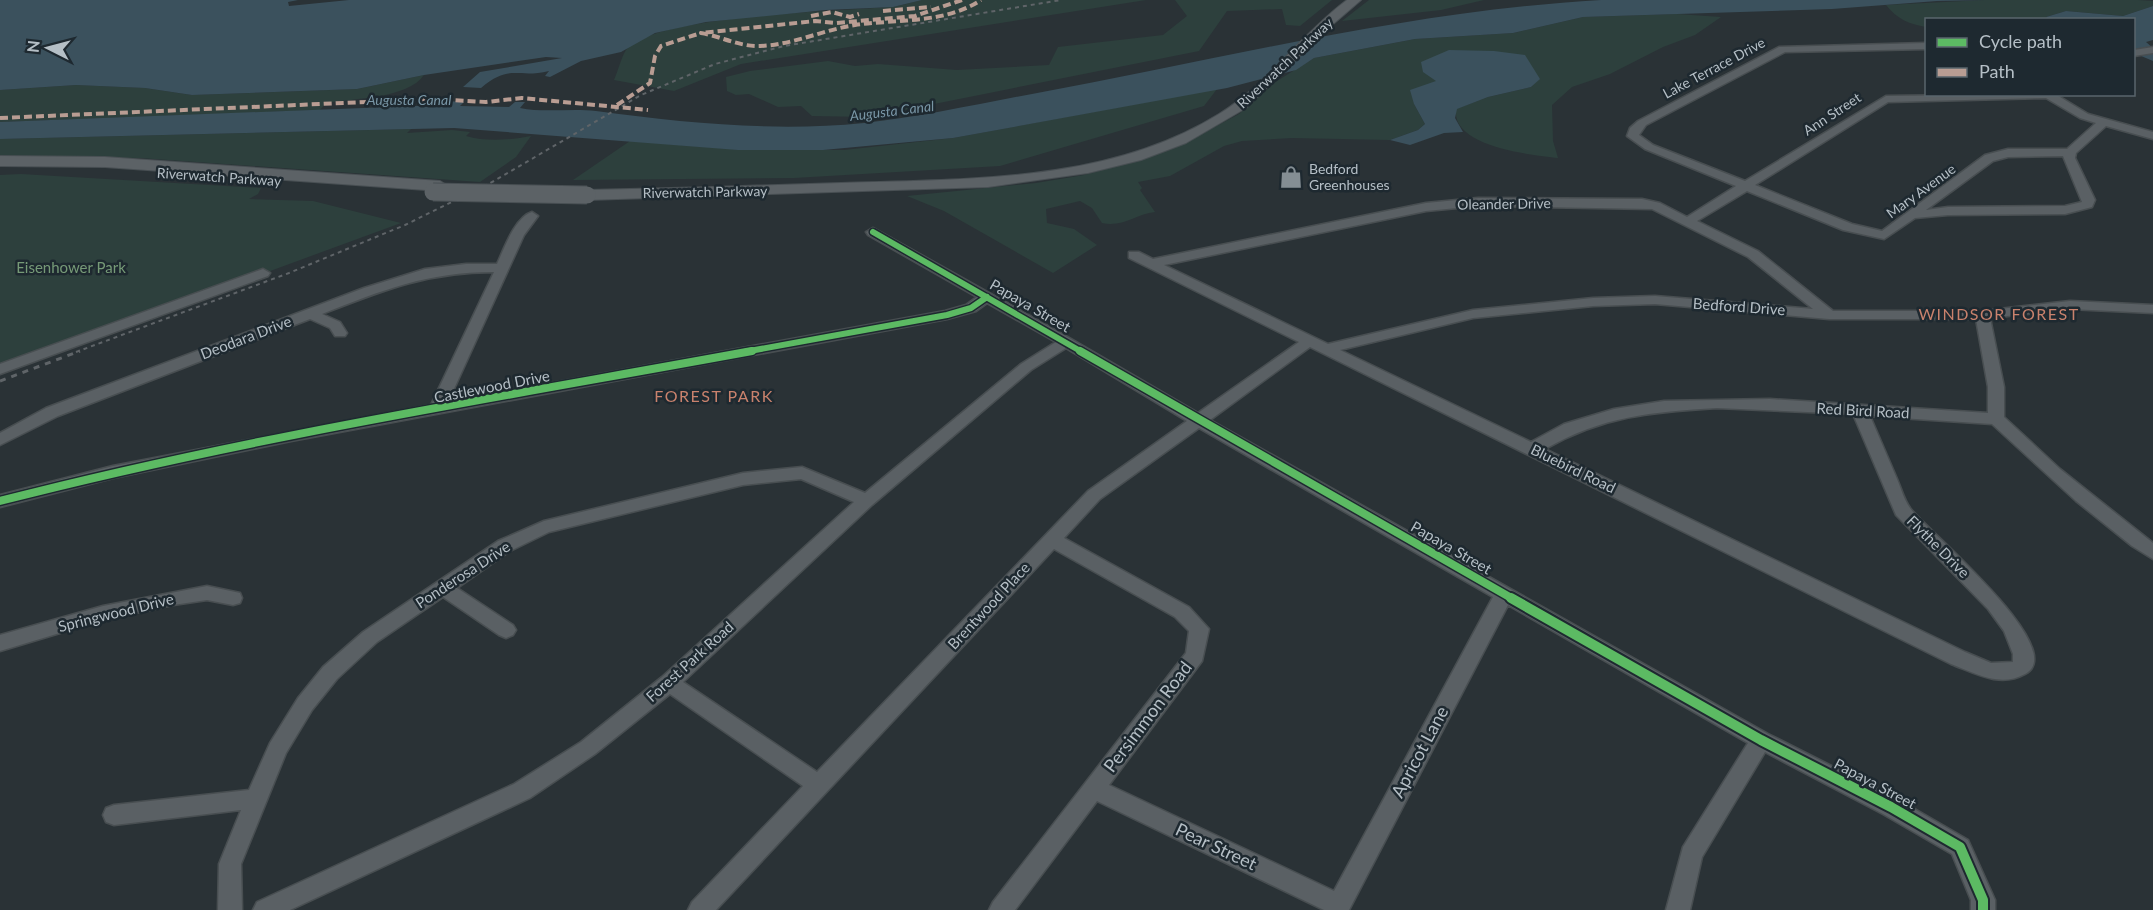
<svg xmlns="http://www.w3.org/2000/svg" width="2153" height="910" viewBox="0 0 2153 910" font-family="Lato,sans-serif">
<rect width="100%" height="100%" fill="#2a3236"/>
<path fill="#2d403d" d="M922 0H1146L741 64 674 91 614 80C618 71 621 58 626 50 652 15 844 11 890 7 901 6 912 2 922 0Z
M1175 0H1332L1300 26 1286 25 1282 9 1227 11 1199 51 869 117 812 116 801 106 778 107 749 94 736 95 727 91 726 77 750 71 828 61 855 66 878 64 957 70 1049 65 1058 47 1163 35 1187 16Z
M1369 0H1484L1441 10 1342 21Z
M1984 0H2138L2153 1V6L2123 16 2066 11 2046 17 2049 19 1926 20V27C1909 24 1897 19 1886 5Z
M1677 14 1721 17 1695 35 1663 47 1610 74 1572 87 1552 105 1553 141 1558 158C1531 155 1451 147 1456 109L1488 97 1531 87 1540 78 1437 80 1414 104 1425 124 1418 130 1390 140 1292 138 1242 141 1224 146 1170 176 1138 182 1142 188 1140 190 1155 212C1136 214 1122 228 1102 223L1092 208 1080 201 1046 209 1047 223 1074 229 1097 245 1053 273 944 211 907 196 1036 183 1084 175 1146 158 1177 147 1239 114 1277 81 1314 58 1415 39 1513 33 1583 17Z
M424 75C407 99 355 98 326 103L320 110 0 122V90L76 85 145 88 192 95 357 89Z
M1217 89 1204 106 1000 166 794 178 573 180 630 141 745 150H844L953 138Z
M411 129 407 133 452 130 470 132 466 136C486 142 510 140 531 136L516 157 480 182 140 158 0 157V139Z
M21 174 261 188 258 194 249 199 313 201 401 223 0 370V175Z"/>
<path fill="#3b515d" d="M0 0H298L288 2 289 6 349 0H922L893 7 826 10 706 22 655 33 621 52 581 61 550 77 545 76 549 71C517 79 511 63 481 88L463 87 480 72 562 58 546 57 424 75 357 89 192 95 145 88 76 85 0 90Z
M1601 0H1985L1937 1 1832 9 1583 17 1513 33 1415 39 1314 58 1296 70 1227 88 953 138 823 150H738L454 128 0 139V122L440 105 445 101 464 102 460 106 509 107 515 102H525L520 108C544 113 571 108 596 111 685 123 775 132 864 123 921 117 977 104 1032 94 1221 59 1409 11 1601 0Z
M2153 6V40L2146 42 2153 48V61L2134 53V20H2049L2046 17 2066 11 2123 16Z
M1449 50 1494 51 1525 55 1540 79 1531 87 1488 97 1457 109 1455 118 1463 132 1444 133 1410 145 1390 140 1418 130 1425 124 1414 104 1410 90 1436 81 1423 72 1421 62Z"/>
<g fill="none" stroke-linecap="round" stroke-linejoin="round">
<g stroke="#484e51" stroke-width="3">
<path id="minor" d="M1926 43V49L1785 52 1646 125 1639 135 1653 145 1745 181 1886 96 2055 94 2088 114 2153 132V139L2106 126 2076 153 2075 158 2095 200 2092 207 2065 214 1948 215 1915 218 1884 239 1843 230 1747 191 1697 221 1758 251 1833 311H1982L2070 301 2153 305V313L2070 309 1990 318 2004 387V417L2060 469 2153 543V559L2132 546 2076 501 1992 424 1870 416C1879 437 1888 458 1897 479 1901 488 1904 500 1910 508 1924 528 2072 649 2025 674 2000 688 1975 673 1951 664L1310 347 1210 420 1768 734 1899 800 1968 840 1995 900V910H1971V900L1952 854 1883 814 1765 752 1702 857 1690 910H1666L1683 847 1748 743 1508 605 1349 910H1324L1097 801 1015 910H989L993 902 1186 653 1189 631 1175 617 1054 549 716 910H688L692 902 803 786 670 694 595 754 530 798 290 910H253L257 902 514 784 581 742 662 677 854 502 801 479 743 485 549 532 510 551 457 588 513 625 516 630 513 635 506 638 499 635 443 597 377 642 337 679 312 710 286 753 241 864 242 910H218L219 864 241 810 114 825 106 822 103 815 106 808 114 805 249 790 270 743 298 698 323 667 363 632 498 541 544 521 743 473 802 467 865 493 1021 364 1056 342 987 303 976 311 947 319 291 441 113 478 0 507V495L113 466 431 405 494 272C427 272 383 290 322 314L340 322 347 333 345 336H335L330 328 310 319 58 416 0 445V433L46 408 364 288 425 269 466 264H497C504 249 515 217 532 212L538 216 524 235 448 402 945 311 966 305 977 297 868 235 866 232 873 228 1071 339 1198 413 1299 342 1129 258V252H1139L1153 259 1426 203 1478 198 1642 199 1660 203 1687 217 1736 186 1645 149 1627 136 1630 128 1638 121 1779 47ZM2046 98 2080 118 2096 123 2067 149H2008L1985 155 1882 231 1852 224 1755 185 1888 102ZM2063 156 2082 202 2065 206 1948 207 1926 210 1993 161 2008 157ZM1478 206 1652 209 1748 257 1813 309 1655 296 1593 298 1473 310 1328 344 1164 265 1426 211ZM1655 304 1829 319H1976L1988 387V413L1770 399 1664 401 1614 409 1564 424 1531 442 1340 350 1473 318 1593 306ZM1066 348 1187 421 1088 491 817 772 683 682 872 505 1031 370ZM1717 408 1853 414 1896 515 1988 609 2004 631 2013 654V662L1991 663 1965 652 1545 449C1603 416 1651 412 1717 408ZM1199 428 1493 597 1334 891 1109 785 1202 661 1209 629 1189 607 1064 538 1100 499Z
M2153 47V53L2134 56V50Z
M263 269 270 273 268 276 0 374V364Z
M207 586 240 593 242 598 240 603 233 605 207 600 173 605 103 620 0 651V635L103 606Z"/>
</g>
<g stroke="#484f53" stroke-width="2">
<path id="major" d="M1347 0H1361L1325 31 1246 108 1186 143 1141 160 1088 173 988 187 587 200 579 195 587 190C672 188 756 186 841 183 966 179 1108 183 1219 114 1268 84 1301 34 1347 0Z
M0 156 105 157 440 181 448 186 440 191 105 167 0 166Z"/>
</g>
<use href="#minor" fill="#5a6064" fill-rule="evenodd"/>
<use href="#major" fill="#5c6266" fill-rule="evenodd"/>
<path stroke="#5f6468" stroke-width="2" stroke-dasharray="4 4" stroke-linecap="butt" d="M76 352 289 273 405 225 494 181 641 95 715 64 784 46 1061 0"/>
<path stroke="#5f6468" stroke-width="3" stroke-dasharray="6 6" stroke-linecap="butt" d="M0 381 80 351"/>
<g stroke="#484f53" stroke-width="19" stroke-linecap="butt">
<path id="major-bridge" d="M433 192 587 195"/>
</g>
<use href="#major-bridge" stroke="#5c6266" stroke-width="17"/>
<path stroke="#b99d93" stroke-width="4" stroke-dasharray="8 4" stroke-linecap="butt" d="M962 0 915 16 836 23 815 21 701 33C720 36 740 47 760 46 792 45 823 30 855 25 896 19 945 24 981 0
M883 11 931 7
M811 16 832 12 850 17 859 14
M617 105 650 83 655 56 661 46 701 33
M0 118 434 99 486 102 522 98 648 110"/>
<g stroke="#1e2930" stroke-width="9">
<path id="cycleway-far2" d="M873 232 1082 352
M744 352 947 315 971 308 987 297"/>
</g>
<g stroke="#1e2930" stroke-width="11">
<path id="cycleway-far1" d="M1080 351 1513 599
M0 501C248 437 501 397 752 351"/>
</g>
<g stroke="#1e2930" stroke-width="14">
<path id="cycleway" d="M1511 598 1761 740 1891 807 1960 847 1983 900V910"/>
</g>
<use href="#cycleway-far2" stroke="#5cba63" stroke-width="6"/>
<use href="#cycleway-far1" stroke="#5cba63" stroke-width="8"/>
<use href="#cycleway" stroke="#5cba63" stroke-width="10"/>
</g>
<defs>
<g id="shop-bare" transform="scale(1.8)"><path d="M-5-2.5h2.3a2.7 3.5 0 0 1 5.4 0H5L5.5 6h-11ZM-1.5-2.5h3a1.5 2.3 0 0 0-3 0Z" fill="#848e94" stroke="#1e2930" stroke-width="2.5" paint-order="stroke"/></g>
</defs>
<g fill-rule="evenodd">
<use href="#shop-bare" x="1291" y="177"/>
</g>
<g text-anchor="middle" stroke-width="5" stroke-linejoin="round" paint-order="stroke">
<g font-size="14" fill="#b5bfc6" stroke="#1e2930">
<text transform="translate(1285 63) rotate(-43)" y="5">Riverwatch Parkway</text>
<text transform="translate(1714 68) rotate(-28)" y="5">Lake Terrace Drive</text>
<text transform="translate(1832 114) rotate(-33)" y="5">Ann Street</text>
<text transform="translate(219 177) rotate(4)" y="5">Riverwatch Parkway</text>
<text transform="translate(1921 191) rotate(-36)" y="5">Mary Avenue</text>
<text transform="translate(705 192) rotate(-1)" y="5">Riverwatch Parkway</text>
<text transform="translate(1504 204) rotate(-1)" y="5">Oleander Drive</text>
</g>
<g font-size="14" font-style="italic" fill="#7996a6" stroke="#1e2930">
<text x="409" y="105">Augusta Canal</text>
<text transform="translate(892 111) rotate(-7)" y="5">Augusta Canal</text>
</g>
<g font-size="14" fill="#b5bfc6" stroke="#1e2930" text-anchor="start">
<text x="1309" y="174">Bedford<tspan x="1309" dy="16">Greenhouses</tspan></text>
</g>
<g font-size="15" fill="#769a77" stroke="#1e2930">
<text x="71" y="273">Eisenhower Park</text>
</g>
<g font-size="15" fill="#b5bfc6" stroke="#1e2930">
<text transform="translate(1030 306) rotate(30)" y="5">Papaya Street</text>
<text transform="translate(1739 307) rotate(4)" y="5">Bedford Drive</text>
<text transform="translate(246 338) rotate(-21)" y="5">Deodara Drive</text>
<text transform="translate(492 387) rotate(-11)" y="5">Castlewood Drive</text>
<text transform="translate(1863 411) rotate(3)" y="5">Red Bird Road</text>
<text transform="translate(1573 469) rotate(26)" y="5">Bluebird Road</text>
<text transform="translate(1938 547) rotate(45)" y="5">Flythe Drive</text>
<text transform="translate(1451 548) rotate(30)" y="5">Papaya Street</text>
<text transform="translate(463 575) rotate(-33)" y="5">Ponderosa Drive</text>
<text transform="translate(989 606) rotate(-47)" y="5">Brentwood Place</text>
<text transform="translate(116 613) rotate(-14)" y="5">Springwood Drive</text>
<text transform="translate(690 662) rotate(-42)" y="5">Forest Park Road</text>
<text transform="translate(1875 784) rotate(28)" y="5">Papaya Street</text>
</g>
<g font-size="16" letter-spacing="1.5" fill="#c9826d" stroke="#1e2930">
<text x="1999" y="320">WINDSOR FOREST</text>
<text x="714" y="402">FOREST PARK</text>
</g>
<g font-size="18" fill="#b5bfc6" stroke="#1e2930">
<text transform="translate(1148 717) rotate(-53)" y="6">Persimmon Road</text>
<text transform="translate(1420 752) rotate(-62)" y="6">Apricot Lane</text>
<text transform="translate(1216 847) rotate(25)" y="6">Pear Street</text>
</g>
</g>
<rect x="1925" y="18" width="210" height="78" fill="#1e2930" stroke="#5a656c" stroke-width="1.5"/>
<rect x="1937" y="38" width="30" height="9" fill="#5cba63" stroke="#5a656c" stroke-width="1.5"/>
<text x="1979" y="48" font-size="18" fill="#b5bfc6">Cycle path</text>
<rect x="1937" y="68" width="30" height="9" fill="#b99d93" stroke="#5a656c" stroke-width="1.5"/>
<text x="1979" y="78" font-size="18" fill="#b5bfc6">Path</text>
<g transform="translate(48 48) rotate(276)" stroke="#1e2930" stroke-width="4.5" paint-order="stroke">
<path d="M0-4.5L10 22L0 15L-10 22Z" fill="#b5bfc6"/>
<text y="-9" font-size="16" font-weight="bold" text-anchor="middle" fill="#b5bfc6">N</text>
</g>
</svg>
